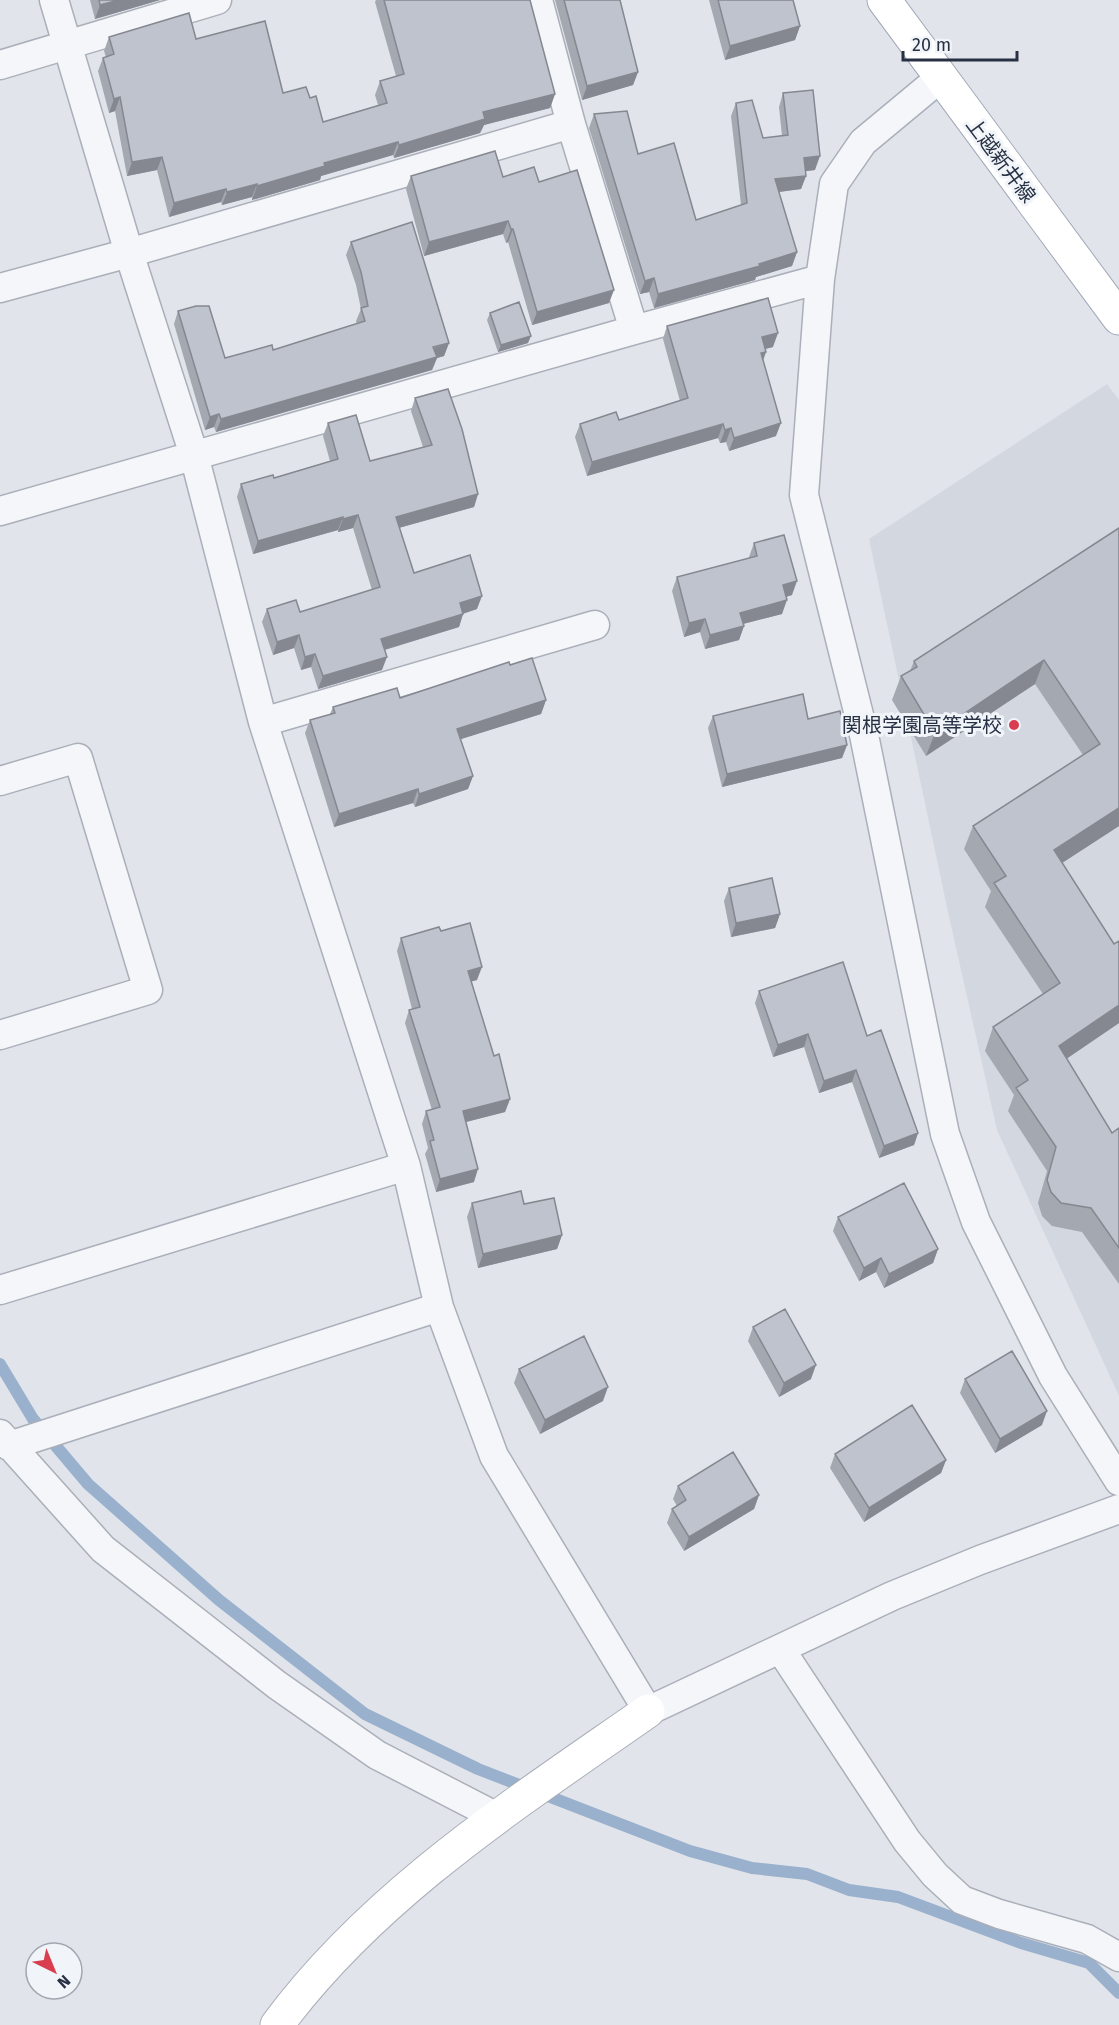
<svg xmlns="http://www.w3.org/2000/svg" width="1119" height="2025" viewBox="0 0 1119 2025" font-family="'Fira Sans','Noto Sans JP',sans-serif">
<rect width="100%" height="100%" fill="#e1e5eb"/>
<path fill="#d3d7e0" d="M1107 384 1119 400V1396L997 1130 948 912 869 539Z"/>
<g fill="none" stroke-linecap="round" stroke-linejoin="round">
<path stroke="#9ab1cd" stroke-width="12" d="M0 1364 33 1419 88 1484 219 1600 365 1714 478 1769 690 1851 752 1868 807 1874 849 1890 898 1897 1021 1943 1089 1963 1119 1993"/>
<g stroke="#aaafb9" stroke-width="31">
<path id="street" d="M54 0 129 253 194 455 263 722 406 1166 439 1307 494 1456 648 1711 892 1596 980 1560 1119 1509
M538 0 571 124 634 330
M0 65 217 0
M940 78 863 142 834 184 820 279 804 495 864 735 945 1134 976 1222 1053 1376 1119 1481
M0 288 129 253 571 124
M0 511 634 330 820 279
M263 722 595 625
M0 781 78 758 148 990 0 1035
M0 1290 406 1166
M0 1434 103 1549 277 1685 377 1755 497 1817
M9 1446 439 1307
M781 1650 907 1841 935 1875 962 1900 999 1914 1087 1939 1119 1957"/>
</g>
<g stroke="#aaafb9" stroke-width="35">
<path id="secondary" d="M277 2025C374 1894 515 1804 648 1711"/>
</g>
<g stroke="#a0a8b7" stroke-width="35">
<path id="primary" d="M884 0 1119 318"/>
</g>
<use href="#street" stroke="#f4f6f9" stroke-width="28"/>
<use href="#secondary" stroke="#fff" stroke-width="33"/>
<use href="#primary" stroke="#fff" stroke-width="33"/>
</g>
<path fill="#a3a8b1" d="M90 0H160L95 19Z
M376 0H530L555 94 550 108 484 125 480 133 394 158 393 155 321 176 320 180 252 200V197L222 205 221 202 169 217 157 170 127 176 115 111 109 113 98 71 103 58 106 57 104 51 109 37 196 39 283 93 310 98 323 122 378 105 375 95 380 81 396 76 375 2Z
M555 0H620L638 72 633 85 582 100Z
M709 0H793L800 26 795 40 725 60Z
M783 93 815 170 805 171 806 176 801 189 779 192 797 252 792 266 756 277 755 280 654 308 649 292 640 294 589 128 594 114 638 154 696 220 741 205 731 116 736 103 763 138 782 136 779 107Z
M411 176 503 177 539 182 609 303 532 325 508 242 506 243 503 234 424 256 406 189Z
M351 242 449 343 444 356 437 358 432 370 216 432 214 427 205 430 174 324 178 311 225 358 273 350 357 324 356 321 361 309 356 285 346 255Z
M490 313 528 343 498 352 487 320Z
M667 326 773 347 765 349 766 352 763 361 776 436 729 451 726 442 720 443 718 438 587 476 575 437 580 424 619 420 680 401 663 339Z
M415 398 478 494 474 507 399 528 414 573 477 609 463 614 459 627 385 650 382 670 318 689 311 667 301 670 294 648 273 655 262 622 267 609 300 612 372 590 353 528 338 532V530L253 554 237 497 241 484 274 478 330 461 323 436 328 423 370 461 423 447 411 411Z
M1119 528V826L1062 863 1114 944 1119 941V1023L1066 1059 1112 1133 1119 1128V1284L1082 1232 1052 1226 1042 1216 1038 1203 1047 1171 1008 1111 1014 1095 985 1051 993 1027 1043 994 985 907 991 891 964 849 973 826 1083 755 1035 684 926 756 892 700 901 676 910 671 914 661Z
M754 543 792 595 786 597 782 614 743 624 744 626 739 640 705 649 700 632 684 637 672 591 677 577 749 558V557Z
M510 665 546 700 541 714 460 739 473 776 468 789 415 807 413 803 334 827 305 733 310 720 330 714 333 707 400 698Z
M713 716 808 719 847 745 842 758 722 787 708 728Z
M729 888 780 914 775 928 731 937 724 901Z
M441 931 477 980 471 981 494 1056 510 1099 505 1112 466 1122 474 1182 436 1192 425 1154 428 1148 422 1124 426 1111 432 1110 405 1023 409 1010 412 1009 397 951 401 938Z
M759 991 867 1036 918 1133 914 1145 879 1158 852 1082 819 1093 804 1047 773 1057 755 1003Z
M472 1203 524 1204 562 1235 557 1249 478 1268 467 1217Z
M838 1217 938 1249 933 1263 884 1288 876 1272 859 1281 833 1231Z
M753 1327 811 1379 779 1397 748 1341Z
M519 1369 603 1401 540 1434 514 1383Z
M965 1379 1042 1425 995 1453 960 1393Z
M835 1454 946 1460 941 1473 864 1522 830 1468Z
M678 1486 759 1495 754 1509 684 1551 667 1523 672 1509 677 1506 673 1499Z"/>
<path fill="#858890" d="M119 0H160L95 19 100 5Z
M800 26 795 40 725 60 730 46Z
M638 72 633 85 582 100 587 86Z
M555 94 550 108 484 125 480 133 394 158 399 145 483 112Z
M120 97 115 111 109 113 114 99Z
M398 142 393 155 321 176 320 180 252 200 257 186 324 163Z
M820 156 815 170 799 172 804 158Z
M162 157 157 170 127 176 132 162Z
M806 176 801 189 771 193 775 179Z
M257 184 252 197 222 205 227 192Z
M226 189 221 202 169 217 174 203Z
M508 221 503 234 424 256 429 242Z
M511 229H513L508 242 506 243Z
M797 252 792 266 756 277 755 280 654 308 658 294Z
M654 278 649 292 640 294 645 281Z
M614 290 609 303 532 325 537 312Z
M778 333 773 347 757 351 762 337Z
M531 336 528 343 498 352 501 345Z
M449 343 444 356 437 358 432 370 216 432 221 419Z
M766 352 761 365V353Z
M219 414 214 427 205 430 210 417Z
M781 423 776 436 729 451 734 438Z
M723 424 718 438 587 476 592 462Z
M731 428 726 442 720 443 725 430Z
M478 494 474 507 391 530 396 517Z
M358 515 353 528 338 532 343 519Z
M343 517 338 530 253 554 258 541Z
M797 581 792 595 778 599 783 585Z
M482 596 477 609 455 616 460 603Z
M787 600 782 614 735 626 740 613Z
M463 614 459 627 377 652 381 639Z
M705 619 700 632 684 637 689 623Z
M744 626 739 640 705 649 710 635Z
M299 635 294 648 273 655 277 642Z
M315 654 311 667 301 670 305 657Z
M387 657 382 670 318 689 323 676Z
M1044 660 1035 684 926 756 935 733Z
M546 700 541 714 452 742 457 729Z
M847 745 842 758 722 787 727 774Z
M473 776 468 789 415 807 419 794Z
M418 789 413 803 334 827 339 814Z
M1119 808V826L1045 874 1054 850Z
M780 914 775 928 731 937 736 923Z
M482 967 477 980 463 984 468 971Z
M1119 1005V1023L1050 1070 1059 1046Z
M808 1034 804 1047 773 1057 778 1045Z
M856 1070 852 1082 819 1093 824 1081Z
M510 1099 505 1112 458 1124 463 1111Z
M918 1133 914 1145 879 1158 884 1146Z
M478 1169 474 1182 436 1192 440 1179Z
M562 1235 557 1249 478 1268 483 1254Z
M938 1249 933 1263 884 1288 889 1274Z
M881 1258 876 1272 859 1281 864 1268Z
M816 1365 811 1379 779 1397 784 1383Z
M608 1387 603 1401 540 1434 545 1420Z
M1047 1411 1042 1425 995 1453 1000 1439Z
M946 1460 941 1473 864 1522 869 1508Z
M759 1495 754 1509 684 1551 689 1537Z"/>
<path fill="#bec3ce" stroke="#858890" stroke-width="1.5" d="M99 0H119L100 5Z
M384 0H530L555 94 483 112 485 119 399 145 398 142 324 163 325 166 257 186V184L227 192 226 189 174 203 162 157 132 162 120 97 114 99 103 58 114 54 109 37 189 13 196 39 265 21 283 93 306 87 310 98 316 96 323 122 387 103 380 81 404 74Z
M564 0H620L638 72 587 86Z
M718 0H793L800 26 730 46Z
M813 90 820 156 804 158 806 176 775 179 797 252 759 264 760 266 658 294 654 278 645 281 594 114 627 111 638 154 674 143 696 220 747 203 736 103 752 100 763 138 788 135 783 93Z
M495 151 503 177 534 167 539 182 577 170 614 290 537 312 513 229H511L508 221 429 242 411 176Z
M412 222 449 343 433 347 437 357 221 419 219 414 210 417 178 311 196 306H209L225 358 272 345 273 350 365 321 361 308 368 306 361 272 351 242Z
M768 298 778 333 762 337 766 352 761 353 781 423 734 438 731 428 725 430 723 424 592 462 580 424 616 412 619 420 688 398 667 326Z
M519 302 531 336 501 345 490 313Z
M448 389 462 429 478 494 396 517 414 573 470 555 482 596 460 603 463 614 381 639 387 657 323 676 315 654 305 657 299 635 277 642 267 609 296 600 300 612 380 587 358 515 343 519V517L258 541 241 484 273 475 274 478 338 459 328 423 356 415 370 461 432 445 415 398Z
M1119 528V808L1054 850 1114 944 1119 941V1005L1059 1046 1112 1133 1119 1128V1248L1091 1208 1061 1203 1051 1192 1047 1180 1056 1147 1016 1088 1028 1080 993 1027 1060 983 994 883 1006 876 973 826 1100 744 1044 660 935 733 901 676 917 667 914 661Z
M784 535 797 581 783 585 787 600 740 613 744 626 710 635 705 619 689 623 677 577 757 556 754 543Z
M532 658 546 700 457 729 473 776 419 794 418 789 339 814 310 720 335 713 333 707 397 688 400 698 509 662 510 665Z
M803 694 808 719 840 711 847 745 727 774 713 716Z
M772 878 780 914 736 923 729 888Z
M470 923 482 967 468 971 494 1056 499 1054 510 1099 463 1111 478 1169 440 1179 430 1141 434 1140 426 1111 440 1107 409 1010 420 1007 401 938 439 927 441 931Z
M843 962 867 1036 881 1030 918 1133 884 1146 856 1070 824 1081 808 1034 778 1045 759 991Z
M904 1183 938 1249 889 1274 881 1258 864 1268 838 1217Z
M521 1191 524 1204 554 1198 562 1235 483 1254 472 1203Z
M785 1309 816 1365 784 1383 753 1327Z
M584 1336 608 1387 545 1420 519 1369Z
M1012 1351 1047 1411 1000 1439 965 1379Z
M912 1405 946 1460 869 1508 835 1454Z
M733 1452 759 1495 689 1537 672 1509 686 1500 678 1486Z"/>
<circle fill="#d83e50" stroke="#f1f4f8" stroke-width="2" cx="1014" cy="725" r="6"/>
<g text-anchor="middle" stroke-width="6" stroke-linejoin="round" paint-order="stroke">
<g font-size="20" fill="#283144" stroke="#f1f4f8">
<text transform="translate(1001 160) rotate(53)" y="7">上越新井線</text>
</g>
<g font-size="20" fill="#283144" stroke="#f1f4f8" text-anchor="end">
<text x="1002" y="732">関根学園高等学校</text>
</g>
</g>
<g transform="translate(54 1971) rotate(137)"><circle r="28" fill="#f1f4f8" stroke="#a1a6b0" stroke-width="1.5"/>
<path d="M0-4.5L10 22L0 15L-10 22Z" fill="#d83e50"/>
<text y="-9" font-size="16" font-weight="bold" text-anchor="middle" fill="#283144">N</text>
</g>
<path d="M903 51v9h114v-9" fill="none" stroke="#283144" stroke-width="3"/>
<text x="912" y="51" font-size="18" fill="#283144" stroke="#f1f4f8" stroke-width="4.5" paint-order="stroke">20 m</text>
</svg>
